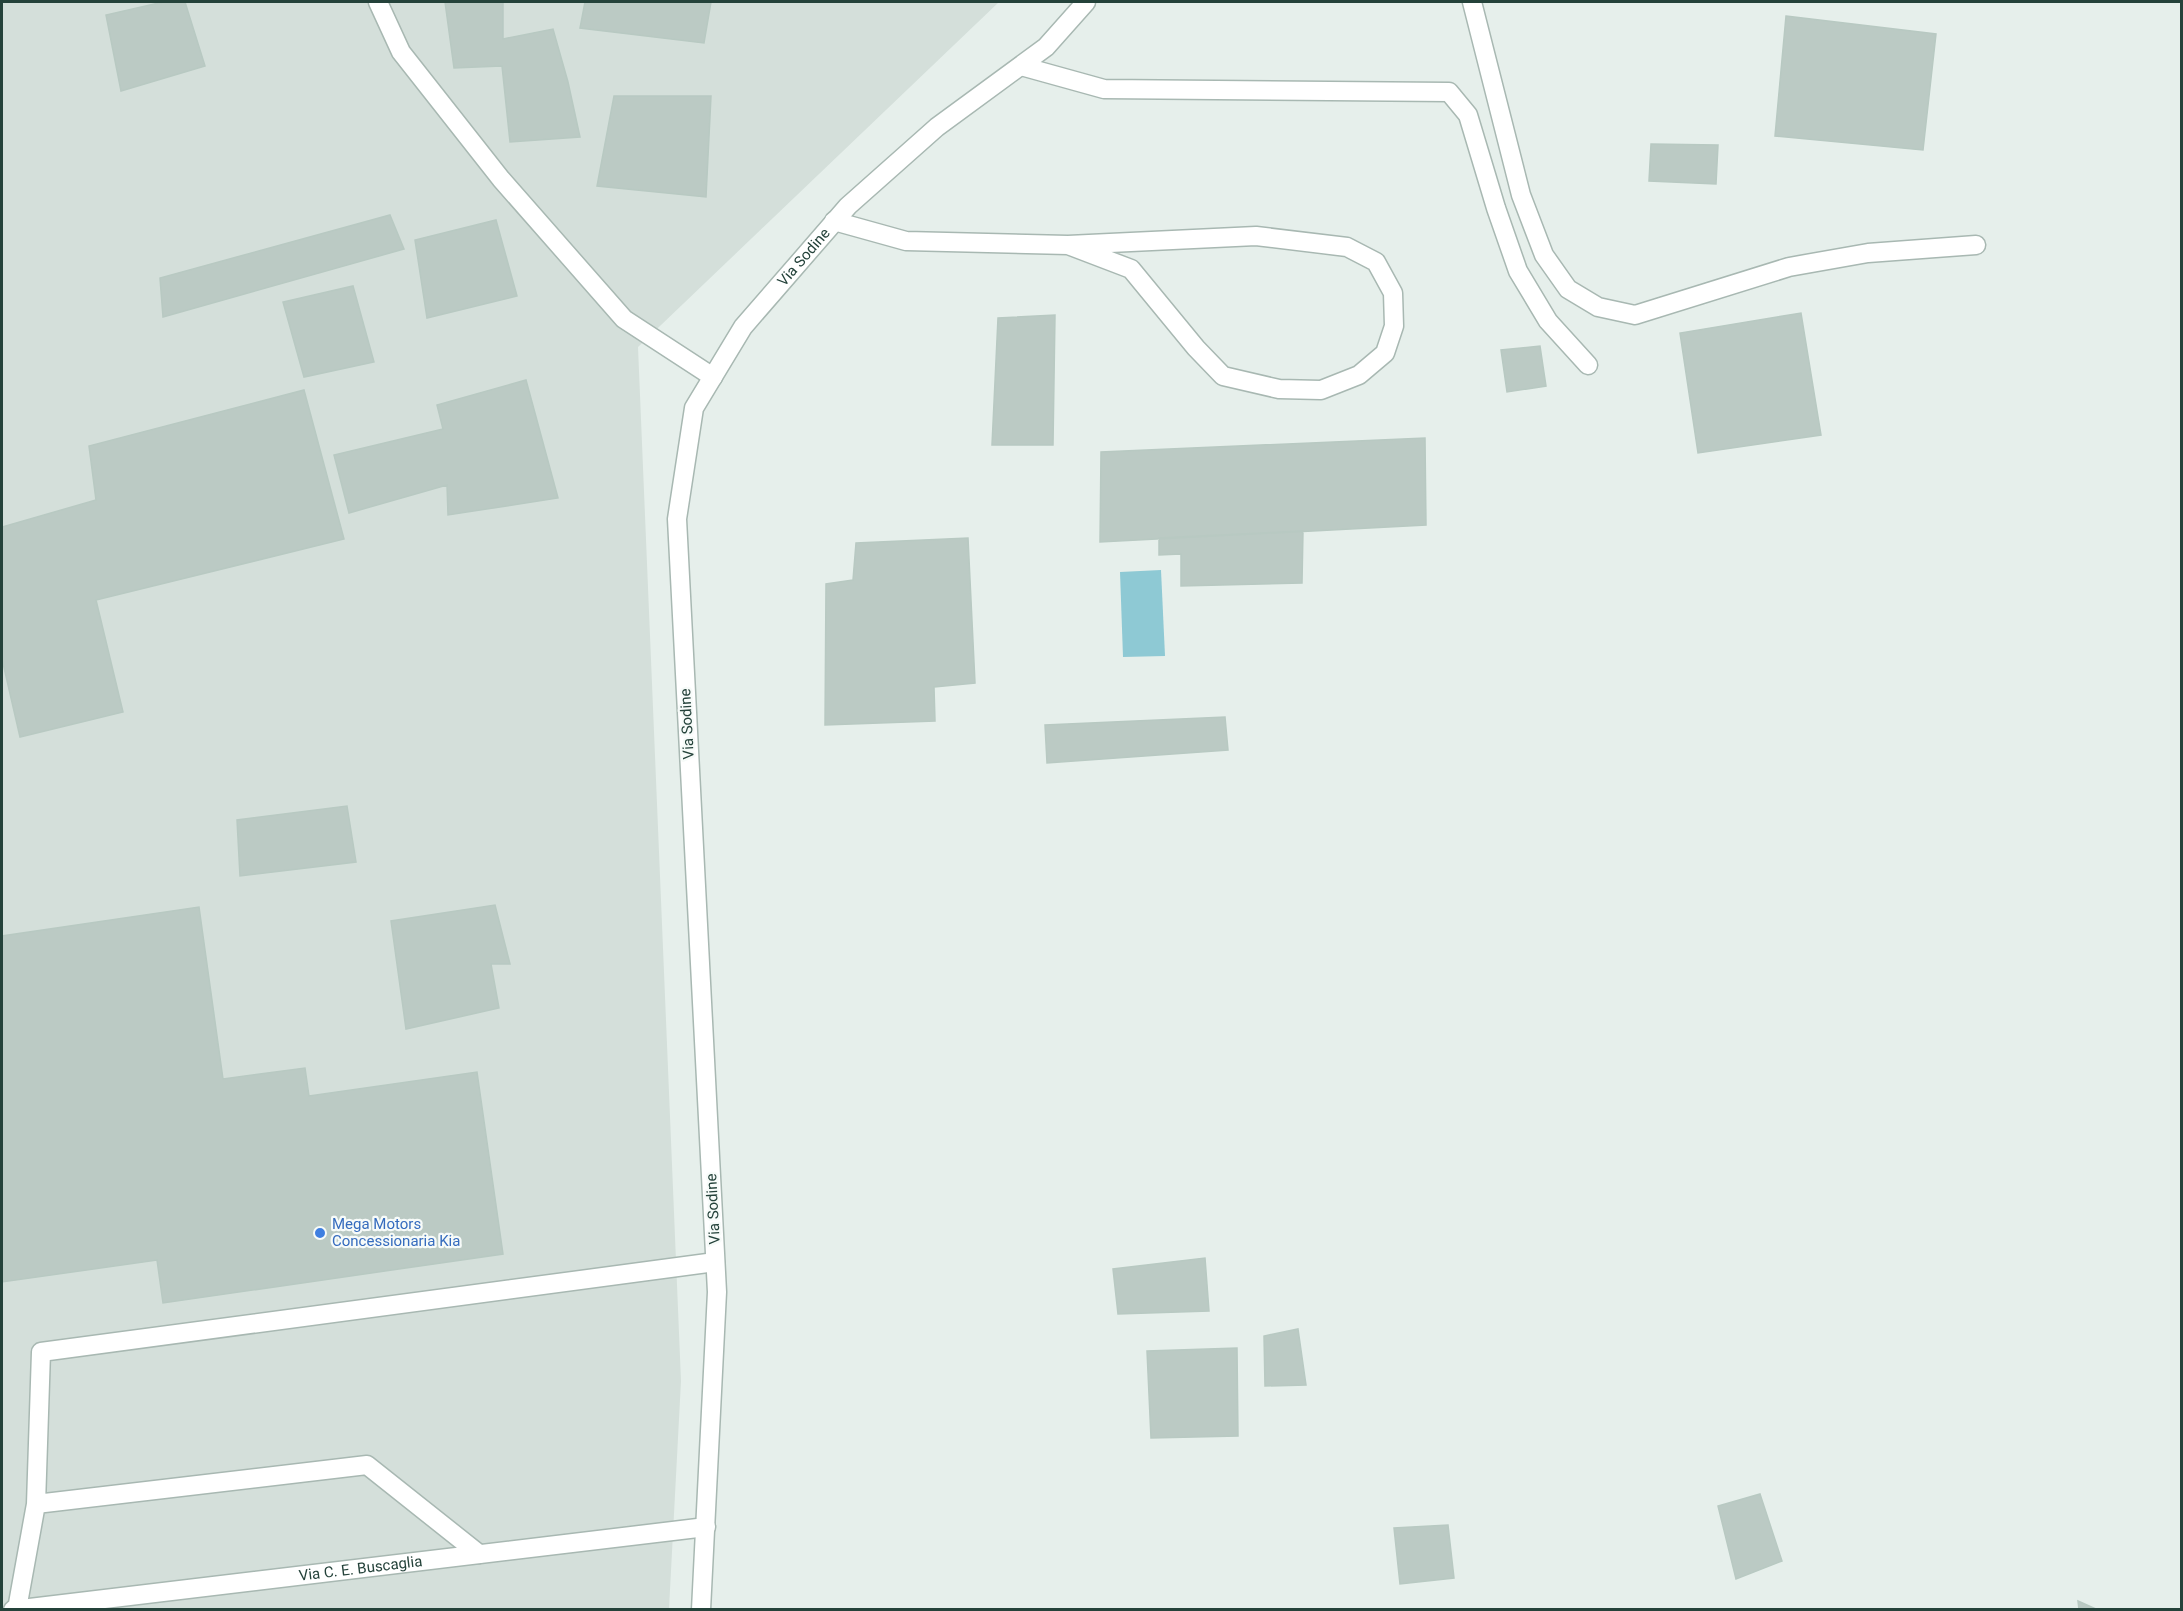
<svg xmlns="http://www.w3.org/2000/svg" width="2183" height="1611" viewBox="0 0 2183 1611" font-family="Roboto,sans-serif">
<rect width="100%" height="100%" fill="#e6efeb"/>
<path fill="#d4dfda" d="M2 2H999L638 347 681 1381 669 1609 2 1610Z"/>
<path fill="#8ec9d4" d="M1161 570 1165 656 1123 657 1120 572Z"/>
<path fill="#bbcac4" stroke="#b8c9c2" stroke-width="1.5" d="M163 2H185L205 66 121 91 106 15Z
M445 2H503V39L553 29 568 82 580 137 510 142 502 66 454 68Z
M585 2H711L704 43 580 28Z
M1786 16 1936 34 1923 150 1775 136Z
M614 96H711L706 197 597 186Z
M1651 144 1718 145 1716 184 1649 181Z
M390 215 404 249 163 317 160 278Z
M496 220 517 296 427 318 415 240Z
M353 286 374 362 304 377 283 302Z
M1801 313 1821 435 1698 453 1680 333Z
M1055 315 1053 445H992L998 318Z
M1540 346 1546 386 1507 392 1501 350Z
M526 380 558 498 448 515 447 485 349 513 334 455 443 429 437 405Z
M304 390 344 539 96 600 123 712 20 737 2 659V527L96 500 89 446Z
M1425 438 1426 525 1100 542 1101 452Z
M1303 531 1302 583 1181 586V554L1159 555V538Z
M968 538 975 683 934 687 935 721 825 725 826 584 853 580 856 543Z
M1225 717 1228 750 1047 763 1045 725Z
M347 806 356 862 240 876 237 820Z
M495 905 510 964H491L499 1008 406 1029 391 921Z
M199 907 223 1079 305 1068 309 1096 477 1072 503 1254 163 1303 157 1260 2 1282V936Z
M1205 1258 1209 1311 1118 1314 1113 1269Z
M1298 1329 1306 1385 1265 1386 1264 1336Z
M1237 1348 1238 1436 1151 1438 1147 1351Z
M1760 1494 1782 1561 1736 1579 1718 1506Z
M1448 1525 1454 1578 1400 1584 1394 1528Z
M2078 1601 2098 1610H2079Z"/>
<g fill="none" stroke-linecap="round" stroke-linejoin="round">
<g stroke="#a8b8b2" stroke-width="21">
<path id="service" d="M1472 2 1521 195 1544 255 1568 289 1598 307 1635 315 1789 267 1868 253 1976 245
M1021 66 1104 89 1449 92 1468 115 1496 208 1518 271 1548 321 1588 365
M834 221 906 241 1068 245 1131 269 1196 348 1223 376 1279 389 1321 390 1359 375 1385 353 1394 326 1393 293 1376 262 1347 247 1256 236 1068 245
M36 1504 41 1352 715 1262
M17 1609 36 1504 367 1465 479 1554"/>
</g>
<g stroke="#a8b8b2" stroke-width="21">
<g id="minor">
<path d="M378 2 401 52 501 179 624 319 713 377"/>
<path id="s1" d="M13 1610 706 1527"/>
</g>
</g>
<g stroke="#a8b8b2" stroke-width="21">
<g id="tertiary">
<path id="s2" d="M701 1610 717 1292 677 519 694 408 743 327 848 206 937 127 1046 47 1086 2"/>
</g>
</g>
<use href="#service" stroke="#fff" stroke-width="18"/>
<use href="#minor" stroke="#fff" stroke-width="18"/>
<use href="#tertiary" stroke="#fff" stroke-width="18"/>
</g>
<circle fill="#3f7fe0" stroke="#f7fbf9" stroke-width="2" cx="320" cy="1233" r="6"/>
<g text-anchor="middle" stroke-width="4.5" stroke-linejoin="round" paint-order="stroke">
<g font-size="15" fill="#24423a" stroke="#f7fbf9">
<text dy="5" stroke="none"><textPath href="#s2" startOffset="1392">Via Sodine</textPath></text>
<text transform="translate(687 724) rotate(-93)" y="5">Via Sodine</text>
<text transform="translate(713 1209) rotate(-93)" y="5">Via Sodine</text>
<text dy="5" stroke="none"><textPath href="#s1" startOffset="350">Via C. E. Buscaglia</textPath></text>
</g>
<g font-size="15" fill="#366cbe" stroke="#f7fbf9" text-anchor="start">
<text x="332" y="1229">Mega Motors<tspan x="332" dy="17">Concessionaria Kia</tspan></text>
</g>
</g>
<rect width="2183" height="1611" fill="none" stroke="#24423a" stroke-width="6"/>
</svg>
